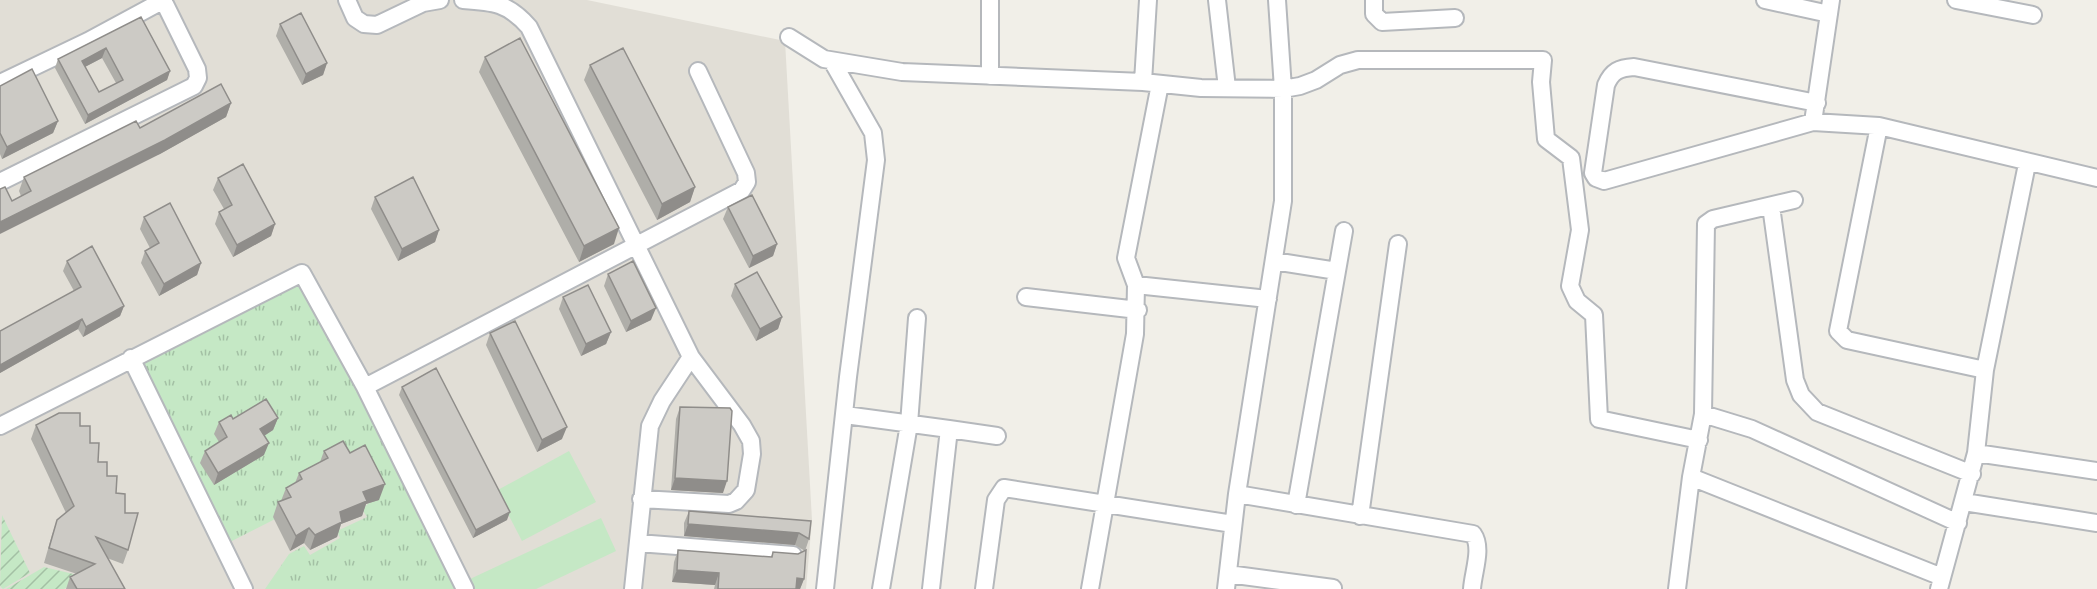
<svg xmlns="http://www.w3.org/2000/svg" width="2097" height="589" viewBox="0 0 2097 589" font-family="'Fira Sans Condensed',sans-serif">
<defs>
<pattern id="grass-tufts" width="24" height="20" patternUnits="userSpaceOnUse" patternTransform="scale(1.5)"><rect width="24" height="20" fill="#c5e8c5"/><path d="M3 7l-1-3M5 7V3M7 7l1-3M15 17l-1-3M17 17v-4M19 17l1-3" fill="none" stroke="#a3c0a4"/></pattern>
<pattern id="garden-furrows" width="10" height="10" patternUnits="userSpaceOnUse" patternTransform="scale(1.5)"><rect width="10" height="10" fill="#c5e8c5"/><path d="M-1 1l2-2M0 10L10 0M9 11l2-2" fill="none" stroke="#a3c0a4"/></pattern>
</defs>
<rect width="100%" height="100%" fill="#f1efe8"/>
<path fill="#e1ded6" d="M0 0H587L785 41 812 520 806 589H0Z"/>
<path fill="url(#grass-tufts)" d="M303 274 462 589H265L289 554 304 546 310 555 340 538 337 531 367 517 362 509 375 498 289 512 224 545 133 362Z"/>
<path fill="#c5e8c5" d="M569 451 596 502 522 541 496 491Z
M601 518 616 551 536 589H475L470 579Z"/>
<path fill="url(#garden-furrows)" d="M2 515 30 573 3 589 0 586Z
M44 567 86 577 64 589H6Z"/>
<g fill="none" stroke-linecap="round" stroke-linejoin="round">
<g stroke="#b5b8bc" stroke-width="20">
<path id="minor" d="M347 0 355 18 364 24 377 25 423 3 440 0
M463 0C494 2 508 3 529 27L691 357 742 425 751 441 752 454 746 490 736 501 729 504 641 499
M1217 0 1227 88
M1374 0V14L1382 22 1455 18
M1765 0 1829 14
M1831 0 1813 122 1879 126 2097 178
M1956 0 2033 15
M789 37 824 59 902 72 1143 82 1201 88 1283 89 1300 86 1316 80 1340 65 1358 60H1543L1541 82 1546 139 1571 158 1580 230 1570 286 1577 301 1594 315 1599 419 1699 440
M990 76V0
M1143 82 1148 0
M0 83 88 41 164 0
M1813 122 1604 181 1596 178 1593 173 1606 85C1612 71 1619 68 1634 67L1817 103
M1879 126 1838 331 1847 340 1985 370
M0 182 194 86 198 78 197 69 163 0
M1771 206 1795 380 1801 395 1817 412 1972 474
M1274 261 1337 271
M1136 285 1268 299
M1026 297 1138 310
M131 358 244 589
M365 387 742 190 747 182 746 173 698 71
M1703 414 1752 429 1958 523
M845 415 949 429 931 589
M0 426 302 273 365 387 465 589
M949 429 997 436
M1976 453 2097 471
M1691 477 1942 577
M1237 494 1473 534C1483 548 1473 572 1472 589
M1964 502 2097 523
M1296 505 1344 231
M1360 516 1398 244
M638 543 793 555
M1228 574 1333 588
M633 589 650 426 662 401 691 357
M825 589 848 377 876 160 873 133 832 61
M881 589 909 424 917 318
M984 589 996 500 1004 488 1233 524
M1090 589 1135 334 1136 285 1126 258 1160 84
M1226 589 1237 494 1283 201V89L1277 0
M1677 589 1691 477 1703 414 1706 224 1713 219 1794 200
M1939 589 1976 453 1985 370 2027 164"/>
</g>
<use href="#minor" stroke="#fff" stroke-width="16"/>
</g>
<path fill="#afaea9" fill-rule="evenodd" d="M141 17 170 71 167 80 85 124 55 68 58 59ZM102 58 116 83 99 92 85 67Z
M280 24 327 63 323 75 302 85 276 36Z
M485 57 614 244 579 262 479 72Z
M590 65 695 187 690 202 657 220 584 80Z
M0 86 58 121 53 133 2 159 0 154Z
M231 103 226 117 160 154 12 201 21 196 19 191 24 177 140 128Z
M218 178 275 224 271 236 233 257 215 224 219 212 224 209 213 190Z
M375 197 439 230 435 242 398 261 371 209Z
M728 207 777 244 773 256 749 268 723 219Z
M144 217 201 263 197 275 159 296 141 263 145 251 150 248 140 229Z
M67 261 124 306 120 316 83 337 78 329 0 373V331L74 291 63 271Z
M608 274 651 320 626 332 604 286Z
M735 284 782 317 778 329 756 341 731 296Z
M563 297 611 332 606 344 581 356 559 309Z
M490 333 562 439 537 452 486 345Z
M402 387 507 520 473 538 399 395Z
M680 407 723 493 671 490 676 419Z
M278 418 273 430 264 436V455L214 485 200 463 205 451 219 442 214 434 219 422 233 419Z
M36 425 80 426 90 443 98 462 116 493 125 513 128 550 123 564 107 558 125 589H66L70 577 77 574 44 563 52 535 57 520 66 513 31 439Z
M324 451 350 453 379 500 366 504 362 516 341 524 337 537 310 550 304 543 290 551 273 517 278 502 281 501 286 488 295 483 299 473 320 462Z
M689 511 811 521 809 539 805 551 795 545 684 536V523Z
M678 550 771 557 773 552 804 579 800 589H714L715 585 672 582 674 562Z"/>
<path fill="#8f8d8a" d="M106 48 102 58 79 70 82 61Z
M327 63 323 75 302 85 306 74Z
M170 71 167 80 85 124 88 115Z
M231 103 226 117 160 154 0 234V222Z
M58 121 53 133 2 159 7 147Z
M695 187 690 202 657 220 662 204Z
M275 224 271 236 233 257 237 245Z
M619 228 614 244 579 262 584 246Z
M439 230 435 242 398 261 402 249Z
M777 244 773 256 749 268 753 256Z
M201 263 197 275 159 296 164 284Z
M124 306 120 316 83 337 86 327Z
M656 308 651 320 626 332 631 321Z
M782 317 778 329 756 341 760 329Z
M82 319 78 329 0 373V365Z
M611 332 606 344 581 356 586 344Z
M278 418 273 430 256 441 260 429Z
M567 427 562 439 537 452 542 440Z
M269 443 264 455 214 485 218 473Z
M675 478 727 481 723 493 671 490Z
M385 484 379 500 366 504 362 516 341 524 337 537 310 550 315 535 340 512 363 492Z
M510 512 507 520 473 538 476 530Z
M688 524 799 533 795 545 684 536Z
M309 528 304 543 290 551 296 536Z
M677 570 719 573 715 585 672 582Z
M797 578 804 579 800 589H793Z"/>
<path fill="#cccac5" stroke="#8f8d8a" stroke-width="1.5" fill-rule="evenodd" d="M301 13 327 63 306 74 280 24Z
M141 17 170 71 88 115 58 59ZM106 48 123 80 99 92 82 61Z
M520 38 619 228 584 246 485 57Z
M623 48 695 187 662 204 590 65Z
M32 69 58 121 7 147 0 133V86Z
M221 84 231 103 165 140 0 222V189L5 187 12 201 31 191 24 177 136 121 140 128Z
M243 164 275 224 237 245 219 212 232 205 218 178Z
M413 177 439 230 402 249 375 197Z
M752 195 777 244 753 256 728 207Z
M170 203 201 263 164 284 145 251 159 243 144 217Z
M92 246 124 306 86 327 82 319 0 365V331L81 287 67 261Z
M633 261 656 308 631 321 608 274Z
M757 272 782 317 760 329 735 284Z
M588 285 611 332 586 344 563 297Z
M515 321 567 427 542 440 490 333Z
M436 368 510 512 476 530 402 387Z
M266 399 278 418 260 429 269 443 218 473 205 451 227 437 219 422 231 415 233 419Z
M680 407 730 408 732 411 727 481 675 478Z
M59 413H80V426H90V443H99L98 462H107V476H117L116 493 125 494V513H138L128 550 96 537 125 589H77L70 577 95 564 49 548 57 520 74 506 36 425Z
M343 441 350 453 365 445 385 484 363 492 367 501 340 512 342 522 315 535 309 528 296 536 278 502 291 497 286 488 302 479 299 473 328 458 324 451Z
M689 511 811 521 809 539 799 533 688 524Z
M678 550 772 557 773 552 798 554 806 550 804 579 797 578 796 589H718L719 573 677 570Z"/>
</svg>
